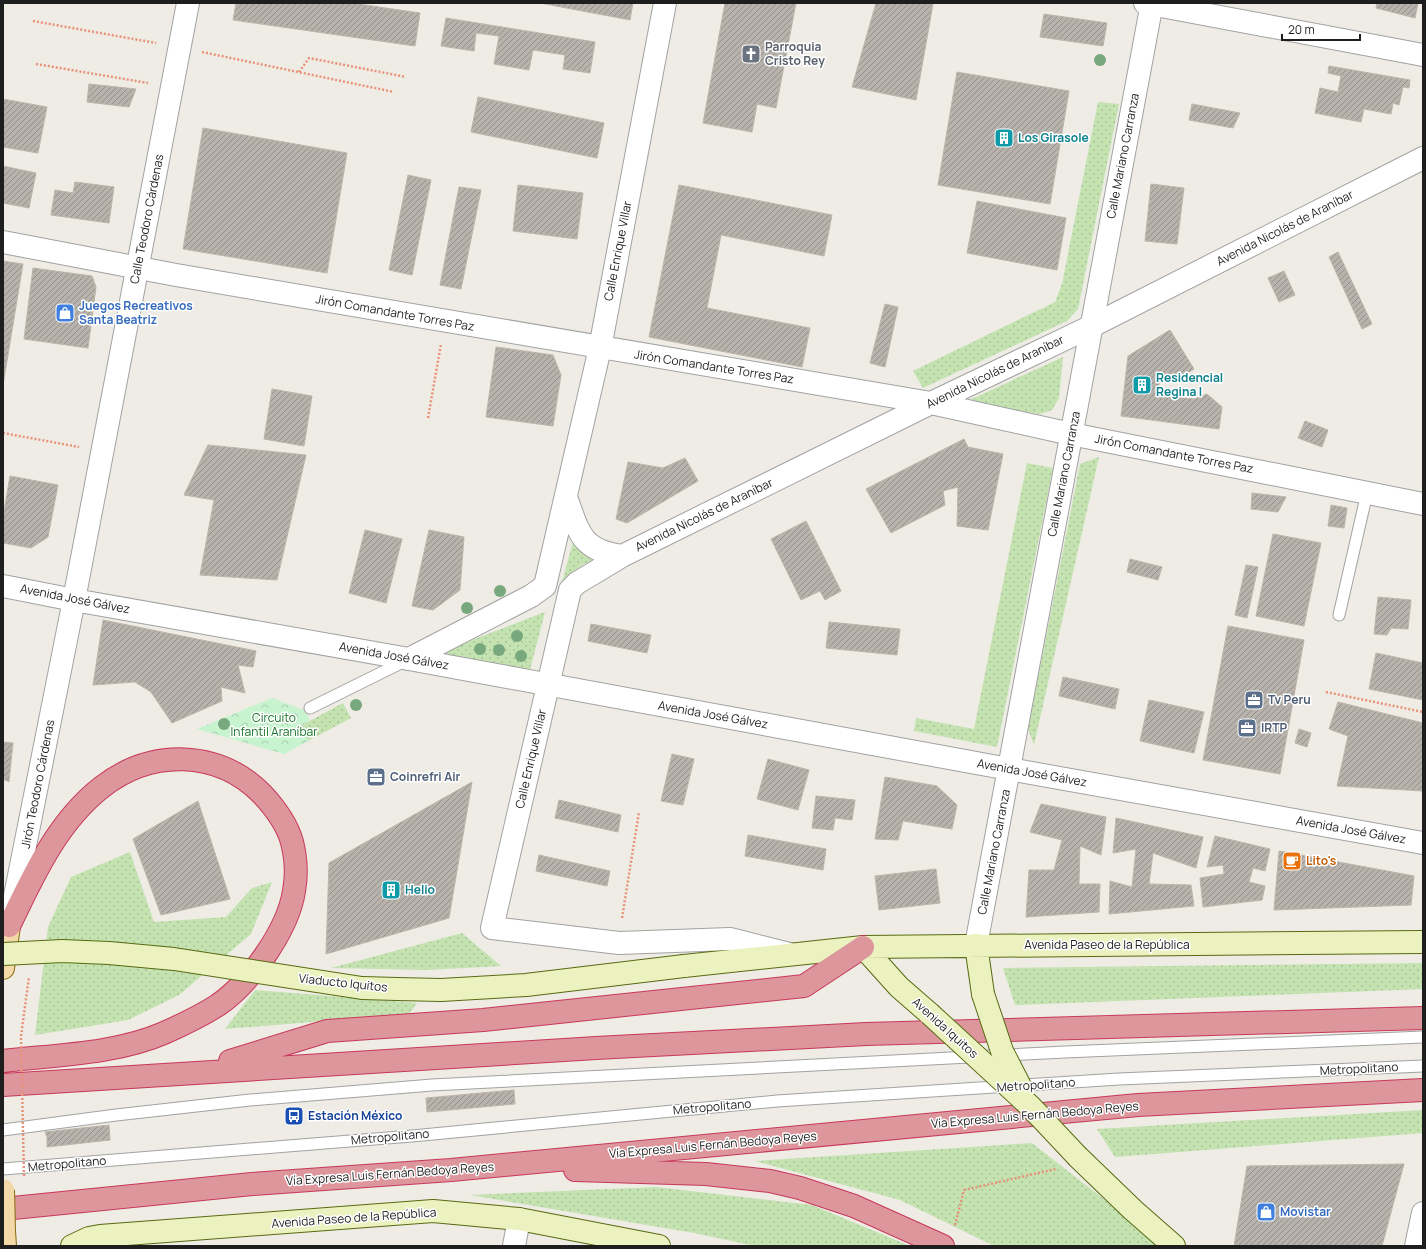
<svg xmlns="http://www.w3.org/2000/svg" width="1426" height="1249" viewBox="0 0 1426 1249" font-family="Manrope,sans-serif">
<defs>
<pattern id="grass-dots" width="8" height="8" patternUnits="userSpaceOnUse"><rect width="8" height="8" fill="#c4e3b1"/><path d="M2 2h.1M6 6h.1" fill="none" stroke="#a8c298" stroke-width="1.8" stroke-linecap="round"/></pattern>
<pattern id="park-crowns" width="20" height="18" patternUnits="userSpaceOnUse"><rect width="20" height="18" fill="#c7f3cf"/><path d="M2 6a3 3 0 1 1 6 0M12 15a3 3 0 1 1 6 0" fill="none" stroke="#aad0b1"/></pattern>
<pattern id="building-hatch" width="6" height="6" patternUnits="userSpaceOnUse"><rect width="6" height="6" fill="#b7b2ab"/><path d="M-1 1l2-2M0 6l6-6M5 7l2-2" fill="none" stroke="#94908b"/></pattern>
</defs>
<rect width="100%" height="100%" fill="#eeece5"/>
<path fill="url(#grass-dots)" d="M1098 102 1119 104 1078 309 1067 321 923 388 913 371 1055 302 1062 284Z
M1063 357 1059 398 1052 410 1040 414 963 403Z
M1099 457 1034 745 1028 729 1080 464Z
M1027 463 1053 468 997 747 914 731 916 718 974 729Z
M574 538 599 557 582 565 562 582Z
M545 612 530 670 438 653Z
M343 703 351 718 308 741 300 726Z
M130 852 154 922 226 917 252 888 272 882 251 934 179 995 128 1020 35 1035 48 927 71 877Z
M462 933 501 966 428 970 331 968Z
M1423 963V989L1015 1005 1003 968Z
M255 990 417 1003 409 1014 225 1029Z
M1423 1110V1133L1115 1157 1097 1129Z
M1032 1143 1164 1246H994L900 1200 755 1161Z
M656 1187 812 1205 910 1246H755L694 1233 470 1195Z"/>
<path fill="url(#park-crowns)" d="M272 698 304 710 310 720 300 726 308 741 284 754 197 729Z"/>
<path fill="url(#building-hatch)" stroke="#beb5a9" d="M236 3H352L420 13 415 46 233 20Z
M540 3H633L630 20Z
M725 3H796L776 108 757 104 752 132 703 123Z
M876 3 933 4 916 100 852 87Z
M1377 3H1418L1415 18 1376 8Z
M1044 14 1107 23 1103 46 1040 37Z
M446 18 595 42 590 73 563 69 565 55 533 50 529 70 494 64 499 36 476 33 474 51 441 46Z
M1329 66 1410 80 1409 88 1403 87 1399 105 1393 103 1391 114 1364 109 1361 122 1315 113 1320 88 1338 92 1341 76 1328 73Z
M957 72 1069 91 1050 204 938 185Z
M89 84 136 89 129 107 87 102Z
M478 97 604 123 597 158 471 132Z
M3 99 47 107 38 153 3 147Z
M1192 104 1240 113 1233 128 1189 120Z
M203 128 347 153 327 273 183 249Z
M3 166 36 173 29 208 3 203Z
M408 175 431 180 412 275 389 270Z
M75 182 114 187 109 223 51 215 55 190 73 193Z
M1151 184 1184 188 1177 244 1145 241Z
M518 185 583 193 577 239 513 231Z
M679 185 832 215 824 256 721 235 707 308 810 328 802 367 649 337Z
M459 187 481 190 461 289 440 285Z
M977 201 1066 218 1057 270 967 253Z
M1338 252 1372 324 1362 329 1329 257Z
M3 261 23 264 3 385Z
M33 268 92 276 96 287 88 348 24 339Z
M1284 271 1295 295 1279 302 1268 278Z
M885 304 898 307 885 367 870 363Z
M1170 330 1194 369 1182 377 1160 375 1158 395 1194 399 1207 394 1222 407 1219 429 1121 416 1128 356Z
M496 347 553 355 561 375 553 426 486 417Z
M272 389 312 396 304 446 264 439Z
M1305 421 1328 430 1322 447 1298 438Z
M964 439 968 447 1003 454 988 530 957 526 958 487 943 491 945 505 891 533 866 489Z
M208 445 306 455 277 580 200 575 214 500 184 495Z
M685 458 698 481 627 523 616 519 628 462 663 468Z
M10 476 58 485 48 537 31 548 3 543V517Z
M1252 493 1286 497 1278 512 1251 509Z
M1331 505 1347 508 1344 528 1328 526Z
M806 521 841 591 825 600 820 591 801 600 771 539Z
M365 530 402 539 386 603 349 593Z
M429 530 464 537 460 590 433 610 412 606Z
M1273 534 1321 543 1304 626 1256 616Z
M1130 559 1162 567 1158 580 1127 572Z
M1246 565 1258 567 1247 618 1235 615Z
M1378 597 1411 600 1408 629 1391 628 1387 635 1374 634Z
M103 620 256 651 253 667 238 665 245 693 221 687 222 701 172 723 151 692 135 682 93 685Z
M829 622 900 629 897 655 826 648Z
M591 624 651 635 647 653 588 641Z
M1228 626 1304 640 1280 774 1203 760Z
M1376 653 1423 663V700L1369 689Z
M1063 677 1119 689 1115 709 1059 696Z
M1149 700 1204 712 1194 753 1140 741Z
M1338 702 1423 723V791L1337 786 1348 736 1329 729Z
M1299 729 1311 733 1307 747 1295 743Z
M3 742 13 743 9 782 3 779Z
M672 754 694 759 683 805 661 801Z
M768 759 809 770 798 810 757 799Z
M885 777 937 786 957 805 952 829 903 821 898 840 875 839Z
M472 782 449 918 326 954 329 863Z
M816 796 855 800 852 820 835 818 833 830 812 828Z
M559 800 621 815 618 832 555 818Z
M198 801 230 899 161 915 133 839Z
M1041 804 1106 817 1101 855 1080 846 1079 884H1100L1099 912 1026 917 1029 870H1054L1062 840 1030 832Z
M1116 818 1203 837 1196 868 1153 853 1149 884 1191 885 1194 906 1109 914 1110 881 1132 887 1136 849 1113 853Z
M748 835 826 849 823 870 745 856Z
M1215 836 1270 849 1265 871 1253 868 1249 882 1265 886 1262 900 1203 907 1200 878 1224 874 1223 865 1207 867Z
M1279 851 1414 876 1411 905 1274 910Z
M539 855 610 871 607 886 536 871Z
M936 869 940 903 879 910 875 876Z
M514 1090 515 1104 427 1112 426 1098Z
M109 1125 110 1140 47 1147V1137L45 1132Z
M1404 1164 1382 1246H1234L1247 1166Z"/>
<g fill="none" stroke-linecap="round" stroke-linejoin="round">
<g stroke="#a2a2a2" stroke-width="13">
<path id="service" d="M1339 615 1367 493
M310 708 405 661
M3 1130 116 1115 250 1100 432 1085 1065 1052 1423 1037
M3 1169 412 1136 777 1101 1119 1079 1423 1066"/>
</g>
<g stroke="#a2a2a2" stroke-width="24">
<path id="minor" d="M1145 3 1423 55
M3 242 176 275 931 403 1071 434 1423 504
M566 497C579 532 580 550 622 556
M409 659 531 596 545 586 600 348 665 3
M789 954 730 939 619 943 492 928 570 590 577 583 622 556 931 403 1092 326 1423 158
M514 1246 519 1219
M1416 1246 1423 1213"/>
</g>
<g stroke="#a2a2a2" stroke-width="24">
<path id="tertiary" d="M3 586 74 600 409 659 1009 769 1423 843
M12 911 74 600 188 3
M976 945 1152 3"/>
</g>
<g stroke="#576a11" stroke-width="24">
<path id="secondary" d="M976 945 983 994
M863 947 899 987 930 1014
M684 966 863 947 1423 942
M1078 1157 1133 1210 1174 1246
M72 1246 89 1238 100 1236 433 1211 519 1219 659 1246"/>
</g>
<g stroke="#886c10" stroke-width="24">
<path id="primary" d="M3 968 9 926
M4 1231 5 1246"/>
</g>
<g stroke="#c7385a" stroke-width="24">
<path id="motorway" d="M3 1061C55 1055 116 1054 164 1033 182 1025 201 1016 218 1005 250 983 288 930 294 891 297 875 296 858 292 842 287 824 275 808 262 794 217 749 151 749 102 787 57 822 33 876 9 926
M230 1061 327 1031 483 1020 804 986 863 947
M3 1085 596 1048 866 1034 1423 1018
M575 1170 706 1174 770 1181 800 1188 854 1206 943 1246
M3 1209 252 1184 451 1170 1138 1105 1423 1090"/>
</g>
<path stroke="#ea917a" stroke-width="2.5" stroke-dasharray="2 2" stroke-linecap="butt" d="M33 21 156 43
M202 52 394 92
M36 64 148 83
M299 72 309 58 406 77
M428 418 441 344
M3 433 79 447
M1326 692 1423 712
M622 918 639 812
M21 1036 29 977
M955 1225 964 1190 1056 1169"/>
<use href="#service" stroke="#fff" stroke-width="11"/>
<use href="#minor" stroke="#fff" stroke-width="22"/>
<use href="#tertiary" stroke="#fff" stroke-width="22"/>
<use href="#secondary" stroke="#ebf2bf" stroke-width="22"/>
<use href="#primary" stroke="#f2d9a7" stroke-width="22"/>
<use href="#motorway" stroke="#dd969c" stroke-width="22"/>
<g stroke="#576a11" stroke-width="24" stroke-linecap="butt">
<path id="secondary-bridge" d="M3 954 62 951 109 953 174 959 362 988 397 989 441 990 526 985 684 966
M983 994 1002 1051 1023 1092
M930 1014 1030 1106 1078 1157"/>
</g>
<g stroke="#886c10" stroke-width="24" stroke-linecap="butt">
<path id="primary-bridge" d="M3 1190 4 1231"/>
</g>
<path stroke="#ea917a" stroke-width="2.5" stroke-dasharray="2 2" stroke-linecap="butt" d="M21 1038 24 1178"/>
<use href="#secondary-bridge" stroke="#ebf2bf" stroke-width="22"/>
<use href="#primary-bridge" stroke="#f2d9a7" stroke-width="22"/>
</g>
<g fill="#78a87d">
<circle cx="1100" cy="60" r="6"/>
<circle cx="500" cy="591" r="6"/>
<circle cx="467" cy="608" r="6"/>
<circle cx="517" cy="636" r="6"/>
<circle cx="480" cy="649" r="6"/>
<circle cx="499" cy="650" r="6"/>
<circle cx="521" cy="656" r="6"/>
<circle cx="356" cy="705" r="6"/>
<circle cx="224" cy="724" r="6"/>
</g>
<defs>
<g id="church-square" transform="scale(1)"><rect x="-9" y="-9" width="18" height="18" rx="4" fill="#6b7280" stroke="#fff"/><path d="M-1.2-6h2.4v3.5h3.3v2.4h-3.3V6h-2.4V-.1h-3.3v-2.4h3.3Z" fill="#fff"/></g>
<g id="building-square" transform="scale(1)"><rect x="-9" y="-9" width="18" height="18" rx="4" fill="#0f9aa8" stroke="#fff"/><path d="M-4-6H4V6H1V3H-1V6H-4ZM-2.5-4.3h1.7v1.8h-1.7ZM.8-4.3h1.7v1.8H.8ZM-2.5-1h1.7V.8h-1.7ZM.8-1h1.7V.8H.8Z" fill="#fff"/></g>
<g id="shop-square" transform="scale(1)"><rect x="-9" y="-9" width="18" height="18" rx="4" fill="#3f7fe0" stroke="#fff"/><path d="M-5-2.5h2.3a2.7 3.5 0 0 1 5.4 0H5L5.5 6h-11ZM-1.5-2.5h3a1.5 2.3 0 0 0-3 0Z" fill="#fff"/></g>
<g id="office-square" transform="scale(1)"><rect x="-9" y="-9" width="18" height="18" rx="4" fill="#5c6f8a" stroke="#fff"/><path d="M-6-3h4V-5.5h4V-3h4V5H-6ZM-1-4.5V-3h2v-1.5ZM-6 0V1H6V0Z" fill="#fff"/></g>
<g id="cafe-square" transform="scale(1)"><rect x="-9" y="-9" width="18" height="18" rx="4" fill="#e8710a" stroke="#fff"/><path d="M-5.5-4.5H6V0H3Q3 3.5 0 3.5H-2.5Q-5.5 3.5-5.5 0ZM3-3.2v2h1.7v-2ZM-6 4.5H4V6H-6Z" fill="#fff"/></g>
<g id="bus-square" transform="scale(1)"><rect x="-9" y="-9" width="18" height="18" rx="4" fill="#1a4fb4" stroke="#fff"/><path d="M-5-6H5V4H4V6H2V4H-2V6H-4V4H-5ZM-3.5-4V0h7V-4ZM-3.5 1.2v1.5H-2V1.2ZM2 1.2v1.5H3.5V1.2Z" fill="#fff"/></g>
</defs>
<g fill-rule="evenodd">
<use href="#church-square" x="751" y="54"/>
<use href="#building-square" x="1004" y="138"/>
<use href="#shop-square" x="65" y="313"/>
<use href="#building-square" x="1142" y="385"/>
<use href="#office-square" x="1254" y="700"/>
<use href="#office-square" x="1247" y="728"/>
<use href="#office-square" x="376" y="777"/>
<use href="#cafe-square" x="1292" y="861"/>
<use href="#building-square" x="391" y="890"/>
<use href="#bus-square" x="294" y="1116"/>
<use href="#shop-square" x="1266" y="1212"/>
</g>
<g text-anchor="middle" stroke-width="3" stroke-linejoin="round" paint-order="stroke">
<g font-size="12" font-weight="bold" fill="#5b616d" stroke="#fff" text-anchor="start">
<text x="765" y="51">Parroquia<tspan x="765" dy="14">Cristo Rey</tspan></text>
</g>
<g font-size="12" font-weight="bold" fill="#0d838f" stroke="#fff" text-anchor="start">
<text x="1018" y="142">Los Girasole</text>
<text x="1156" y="382">Residencial<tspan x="1156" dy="14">Regina I</tspan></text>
<text x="405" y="894">Helio</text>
</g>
<g font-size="12" fill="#1e1e1e" stroke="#fff">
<text transform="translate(1123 156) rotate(-79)" y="4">Calle Mariano Carranza</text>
<text transform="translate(147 219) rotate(-79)" y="4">Calle Teodoro Cárdenas</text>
<text transform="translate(1285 228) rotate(-27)" y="4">Avenida Nicolás de Araníbar</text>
<text transform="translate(618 251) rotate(-79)" y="4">Calle Enrique Villar</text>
<text transform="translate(395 313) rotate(10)" y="4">Jirón Comandante Torres Paz</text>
<text transform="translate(714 367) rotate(9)" y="4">Jirón Comandante Torres Paz</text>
<text transform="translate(995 372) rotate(-26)" y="4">Avenida Nicolás de Araníbar</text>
<text transform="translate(1174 454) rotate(11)" y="4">Jirón Comandante Torres Paz</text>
<text transform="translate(1064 474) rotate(-79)" y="4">Calle Mariano Carranza</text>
<text transform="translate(704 515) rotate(-26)" y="4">Avenida Nicolás de Araníbar</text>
<text transform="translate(75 599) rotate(11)" y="4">Avenida José Gálvez</text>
<text transform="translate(394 656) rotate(10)" y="4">Avenida José Gálvez</text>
<text transform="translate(713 715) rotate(10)" y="4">Avenida José Gálvez</text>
<text transform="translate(531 759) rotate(-77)" y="4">Calle Enrique Villar</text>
<text transform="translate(1032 773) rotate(10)" y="4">Avenida José Gálvez</text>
<text transform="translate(38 784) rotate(-79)" y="4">Jirón Teodoro Cárdenas</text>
<text transform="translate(1351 830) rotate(10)" y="4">Avenida José Gálvez</text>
<text transform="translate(994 852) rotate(-79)" y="4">Calle Mariano Carranza</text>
<text x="1107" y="949">Avenida Paseo de la República</text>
<text transform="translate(343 983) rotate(6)" y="4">Víaducto Iquitos</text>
<text transform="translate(945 1028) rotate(42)" y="4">Avenida Iquitos</text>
<text transform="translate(1359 1069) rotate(-3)" y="4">Metropolitano</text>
<text transform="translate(1036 1085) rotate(-4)" y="4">Metropolitano</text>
<text transform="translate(712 1107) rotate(-5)" y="4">Metropolitano</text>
<text transform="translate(1035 1115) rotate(-5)" y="4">Vía Expresa Luis Fernán Bedoya Reyes</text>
<text transform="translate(390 1137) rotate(-5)" y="4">Metropolitano</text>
<text transform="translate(713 1145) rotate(-5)" y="4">Vía Expresa Luis Fernán Bedoya Reyes</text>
<text transform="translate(67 1164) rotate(-5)" y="4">Metropolitano</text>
<text transform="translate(390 1174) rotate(-4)" y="4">Vía Expresa Luis Fernán Bedoya Reyes</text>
<text transform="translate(354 1218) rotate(-4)" y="4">Avenida Paseo de la República</text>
</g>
<g font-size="12" font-weight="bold" fill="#366cbe" stroke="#fff" text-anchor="start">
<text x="79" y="310">Juegos Recreativos<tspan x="79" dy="14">Santa Beatriz</tspan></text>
<text x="1280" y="1216">Movistar</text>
</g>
<g font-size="12" font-weight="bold" fill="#4e5e75" stroke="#fff" text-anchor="start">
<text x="1268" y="704">Tv Peru</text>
<text x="1261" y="732">IRTP</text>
<text x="390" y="781">Coinrefri Air</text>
</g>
<g font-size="12" fill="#187128" stroke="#fff">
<text x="274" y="722">Circuito<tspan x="274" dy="14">Infantil Araníbar</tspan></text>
</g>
<g font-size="12" font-weight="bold" fill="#c56008" stroke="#fff" text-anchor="start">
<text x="1306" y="865">Lito's</text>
</g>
<g font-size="12" font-weight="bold" fill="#164399" stroke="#fff" text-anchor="start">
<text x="308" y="1120">Estación México</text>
</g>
</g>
<rect width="1426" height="1249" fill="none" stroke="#1e1e1e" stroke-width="8"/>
<path d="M1282 34v6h78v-6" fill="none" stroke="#1e1e1e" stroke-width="2"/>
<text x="1288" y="34" font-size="12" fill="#1e1e1e" stroke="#ffffff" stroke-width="3" paint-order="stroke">20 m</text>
</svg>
